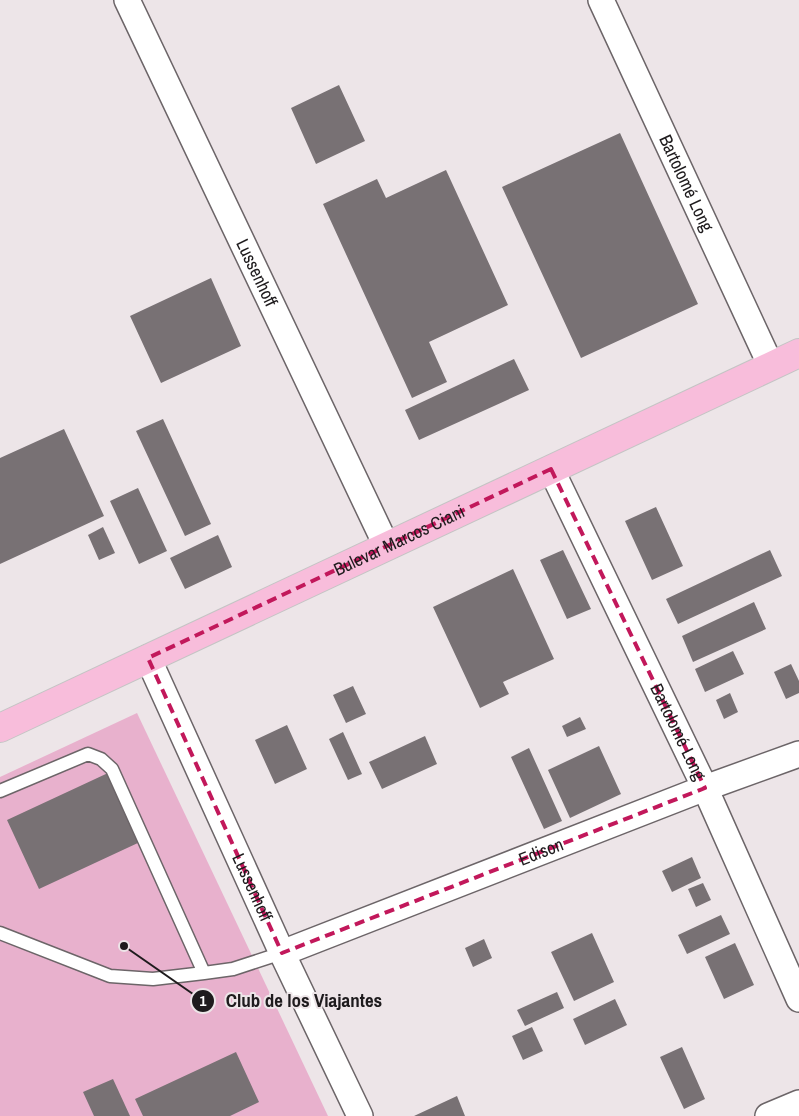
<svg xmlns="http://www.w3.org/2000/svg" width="799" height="1116" viewBox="0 0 799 1116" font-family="'Archivo Narrow',sans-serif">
<rect width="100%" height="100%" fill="#ede5e8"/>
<path fill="#e8b1cd" d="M137 713 328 1116H0V777Z"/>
<path fill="#787174" d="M339 85 365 141 316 164 291 108Z
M620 133 698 304 581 358 502 187Z
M446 170 508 305 429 342 447 382 412 398 323 204 377 179 386 198Z
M211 278 241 346 161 383 130 316Z
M514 359 529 390 419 440 405 410Z
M163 419 211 524 185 536 136 431Z
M64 429 104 516 0 564V458Z
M138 488 167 551 139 564 110 501Z
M656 507 683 566 652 580 625 521Z
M103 527 115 553 99 560 88 535Z
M218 535 232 567 185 589 170 558Z
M563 550 591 609 567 619 540 560Z
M770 550 782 576 678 624 666 599Z
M513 569 554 659 503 682 509 694 480 708 433 607Z
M754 602 766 629 693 662 682 636Z
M733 651 744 674 705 692 695 669Z
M791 664 799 681V693L786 699 774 672Z
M353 686 366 714 346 723 333 695Z
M730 693 738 712 724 719 716 700Z
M580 717 586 729 567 737 562 726Z
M287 725 307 769 275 784 255 740Z
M343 732 362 774 348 780 329 739Z
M425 736 437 764 382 789 369 762Z
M599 746 621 794 570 818 548 770Z
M529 748 562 821 544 829 511 757Z
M108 773 140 842 39 889 7 820Z
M692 857 701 878 672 892 662 871Z
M703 883 711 900 696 907 688 889Z
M721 915 730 934 687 954 678 935Z
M592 933 614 982 574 1001 551 952Z
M484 939 492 958 473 967 465 948Z
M735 943 754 985 724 999 705 957Z
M557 992 564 1008 525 1026 517 1010Z
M615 999 627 1025 585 1045 573 1019Z
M532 1027 543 1051 523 1060 512 1036Z
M682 1047 705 1099 684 1109 660 1057Z
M236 1052 259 1102 230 1116H143L135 1099Z
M113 1079 130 1116H94L83 1092Z
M457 1096 465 1116H414Z"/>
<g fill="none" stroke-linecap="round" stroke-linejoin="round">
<g stroke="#6c6568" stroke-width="15">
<path id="lane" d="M0 791 88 754 101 759 112 769 204 973
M0 933 110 976 153 979 204 973 233 969 282 953"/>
</g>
<g stroke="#6c6568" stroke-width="28">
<g id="street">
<path id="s1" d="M127 0 386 545"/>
<path id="s2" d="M601 0 771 366"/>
<path id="s3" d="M551 469 705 788 799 999"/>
<path id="s4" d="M148 658 282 953 360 1116"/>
<path id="s5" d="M282 953 705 788 799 754"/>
<path d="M768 1116 799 1103"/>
</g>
</g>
<g stroke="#c4c4c4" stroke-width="30">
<g id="highway">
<path id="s6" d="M0 728 799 353"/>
</g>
</g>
<use href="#lane" stroke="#fff" stroke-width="12"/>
<use href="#street" stroke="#fff" stroke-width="25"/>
<use href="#highway" stroke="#f8bddb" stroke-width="28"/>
</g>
<path fill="none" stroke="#c2185b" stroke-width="4" stroke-dasharray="10 6" stroke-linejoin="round" d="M551 469 705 788 282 953 148 658Z"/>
<g text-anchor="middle" stroke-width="4" stroke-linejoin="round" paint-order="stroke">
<g font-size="18" fill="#1e1b1d" stroke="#ede5e8">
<text dy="6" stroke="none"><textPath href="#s2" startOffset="202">Bartolomé Long</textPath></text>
<text dy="6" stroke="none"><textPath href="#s1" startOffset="302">Lussenhoff</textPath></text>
<text dy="6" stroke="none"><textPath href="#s6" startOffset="441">Bulevar Marcos Ciani</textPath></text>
<text dy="6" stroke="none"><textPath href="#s3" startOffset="292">Bartolomé Long</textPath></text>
<text dy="6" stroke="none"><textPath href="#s5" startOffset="278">Edison</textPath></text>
<text dy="6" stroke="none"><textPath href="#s4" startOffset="252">Lussenhoff</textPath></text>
</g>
</g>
<path fill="none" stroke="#1e1b1d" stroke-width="2" d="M124 946L203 1001"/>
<g fill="#1e1b1d" stroke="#ede5e8" stroke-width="2">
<circle cx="124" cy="946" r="5"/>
<circle cx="203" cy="1001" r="12"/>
</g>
<g font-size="15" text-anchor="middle" font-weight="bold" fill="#fff">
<text x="203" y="1006">1</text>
</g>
<g font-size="19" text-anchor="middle" font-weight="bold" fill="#1e1b1d" stroke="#ede5e8" stroke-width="4" stroke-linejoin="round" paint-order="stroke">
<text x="304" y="1007">Club de los Viajantes</text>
</g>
</svg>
